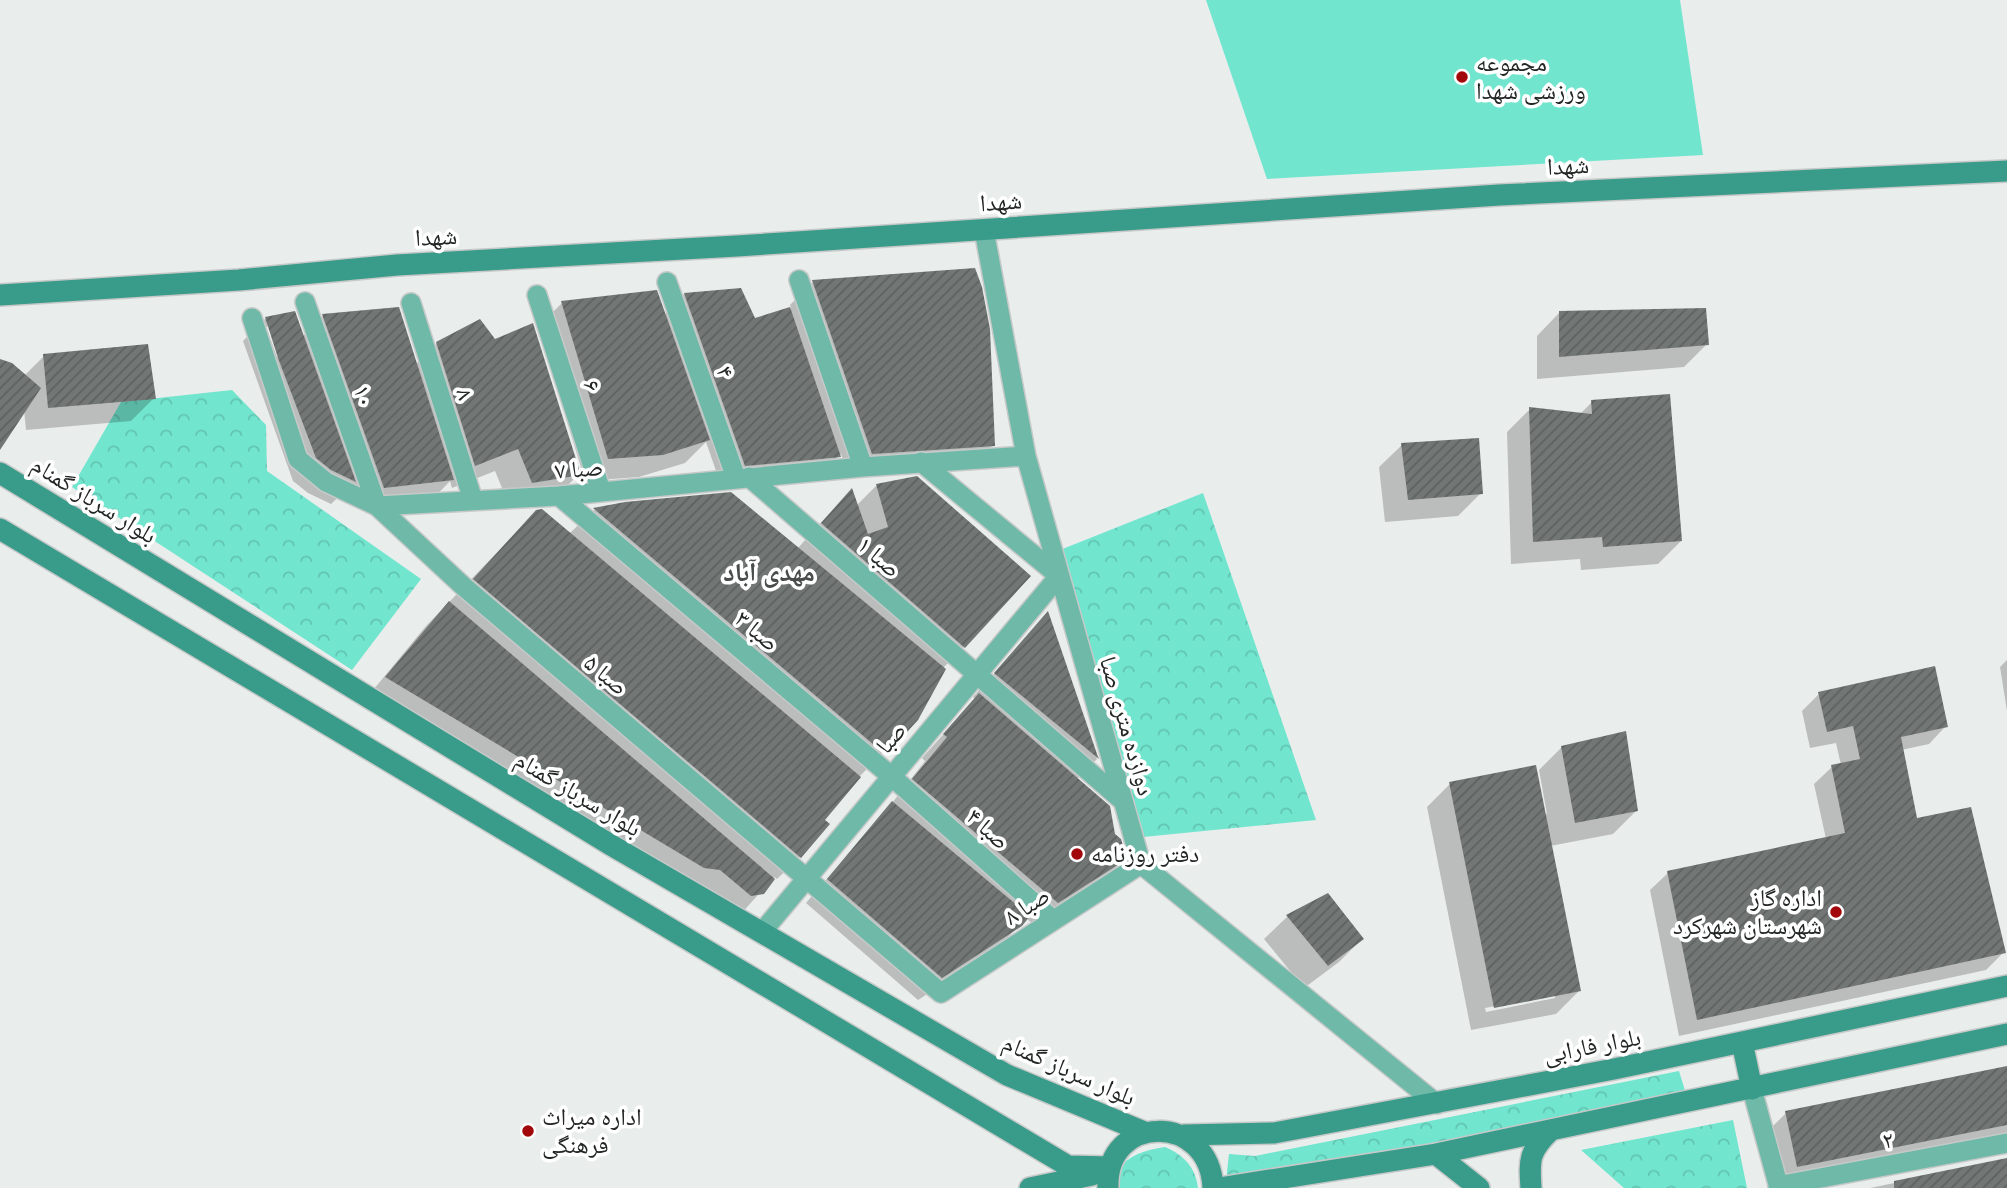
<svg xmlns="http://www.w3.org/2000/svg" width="2007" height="1188" viewBox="0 0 2007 1188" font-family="Karla,'Noto Naskh Arabic',sans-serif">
<defs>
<pattern id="forest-crowns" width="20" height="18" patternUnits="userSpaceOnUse" patternTransform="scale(1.75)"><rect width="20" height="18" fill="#71e5ce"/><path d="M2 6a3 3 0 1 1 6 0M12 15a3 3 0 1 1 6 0" fill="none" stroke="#62c4b1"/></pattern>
<pattern id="building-hatch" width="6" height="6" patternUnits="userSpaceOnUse" patternTransform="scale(1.75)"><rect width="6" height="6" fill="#727775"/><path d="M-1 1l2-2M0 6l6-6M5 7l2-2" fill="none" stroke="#5d6160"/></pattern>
</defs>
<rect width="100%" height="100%" fill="#e9edec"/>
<path fill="url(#forest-crowns)" d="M232 390 266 425 267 471 421 579 352 670 72 487 121 402Z
M1203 493 1316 820 1143 837 1060 550Z
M1679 1071 1687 1097 1260 1178 1226 1180 1229 1154 1255 1156Z
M1733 1120 1747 1188H1624L1581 1150Z
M1165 1147C1184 1155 1196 1168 1198 1188H1112C1116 1159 1139 1151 1165 1147Z"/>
<path fill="#71e5ce" d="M1206 0H1680L1703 155 1267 179Z"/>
<path fill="#0003" fill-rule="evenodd" d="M813 282 993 445 970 468 849 476 841 454 817 479 722 488 706 442 685 463 639 477 585 481 539 326 562 303 656 292 664 315 684 294 754 320 791 308 790 305Z
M294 313 302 337 323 316 416 364 437 343 579 474 556 497 509 505 495 471 452 488 450 481 429 503 361 510 352 484 331 504 308 493 293 481 243 341 265 319ZM270 326 280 356 277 357 266 327Z
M1559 313 1707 344 1684 367 1537 379V336Z
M44 356 154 398 131 421 26 430 24 410 0 443V361L24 376Z
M1592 402 1681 541 1658 564 1581 570 1580 559 1511 564 1507 432 1530 409 1579 415Z
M1402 445 1481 493 1458 516 1385 522 1379 467Z
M877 485 964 647 942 669 916 719 860 776 823 820 800 857 777 879 774 877 739 916 364 701 426 626 537 511 569 534 594 510 625 504 797 549 829 514 856 506Z
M1048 614 1097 759 1076 780 1114 835 1125 858 1102 881 1034 925 1026 918 997 949 918 1000 806 903 892 803 925 761 922 758 975 699 973 697Z
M2007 660V711L2000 667Z
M1819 694 1946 726 1929 744 1901 750 1916 820 2004 952 1986 970 1679 1036 1650 890 1668 873 1826 839 1814 784 1832 767 1841 765 1836 743 1810 748 1802 711Z
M1562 747 1636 811 1613 834 1550 846 1579 991 1556 1014 1471 1030 1427 807 1450 784 1547 814 1539 770ZM1555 995V998L1486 1012 1485 1008Z
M1328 895 1362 939 1339 962 1304 988 1264 939 1287 917Z
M2007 1068V1142L1780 1188 1763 1136 1786 1113Z
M2007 1160V1188H1870Z"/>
<path fill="url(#building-hatch)" d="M975 268 982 287 990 329 995 446 872 454 812 280Z
M741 288 755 318 790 307 841 457 745 466 684 293Z
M657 290 710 440 663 455 608 459 561 301Z
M399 307 454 480 384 488 322 314Z
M1706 308 1709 345 1559 357V311Z
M295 311 356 482 331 470 316 458 278 358 265 317Z
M480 319 495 339 533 323 581 475 532 483 518 449 475 466 436 342Z
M148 344 156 399 48 408 43 354Z
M0 359 12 363 41 388 0 450Z
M1670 394 1682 541 1603 547 1602 537 1533 542 1529 407 1592 414 1591 400Z
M1479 438 1483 494 1408 500 1401 443Z
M917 476 1031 576 965 648 821 523 852 488 868 534 888 527 876 484Z
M731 492 946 669 918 720 886 755 593 508 625 502Z
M542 509 861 777 825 820 830 824 801 858 473 579 536 510Z
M449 601 775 879 764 894 751 896 720 870 704 868 385 677Z
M1048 611 1097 754 1099 759 994 673Z
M1935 666 1948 727 1901 737 1917 818 1971 807 2006 953 1697 1020 1667 871 1845 833 1831 765 1860 759 1853 726 1827 732 1818 692Z
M979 693 1110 806 1115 834 1121 839 1127 859 1058 903 912 779 947 737 943 734Z
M1626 731 1638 811 1575 823 1561 746Z
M1536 765 1581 991 1494 1008 1449 782Z
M892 801 1030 916 1022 926 942 978 827 879Z
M1328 893 1364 939 1328 966 1286 915Z
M2007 1066V1125L1797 1167 1785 1111Z
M2007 1158V1188H1894V1181Z"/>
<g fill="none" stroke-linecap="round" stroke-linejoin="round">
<g stroke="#c6c9c8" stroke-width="22">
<path id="street" d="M984 230 1026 456 1141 864 1437 1104
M799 280 863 467
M667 282 736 478
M537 295 601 491
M305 302 377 506 463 586 941 993 1141 864
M411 303 473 500
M252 318 298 459 326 482 377 506 559 496 863 467 1026 456
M749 477 1123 801
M559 496 891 776 1052 919
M762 932 1059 576 921 462
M1752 1089 1779 1188
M1778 1186 2007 1143"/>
</g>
<g stroke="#c6c9c8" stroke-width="24">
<path id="secondary" d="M0 295 239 280 397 265 737 246 1499 195 2007 171
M0 473 611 845 1007 1075 1144 1132
M0 529 1068 1166 1110 1167
M1742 1042 1752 1089
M1184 1135 1274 1133 1614 1069 2007 986
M1436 1154 1479 1188
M1030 1188 1092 1175
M1108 1188C1105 1113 1210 1112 1213 1188
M1219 1188 1436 1154 2007 1034
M1531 1188C1529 1159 1529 1151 1551 1130"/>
</g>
<use href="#street" stroke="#6fb9a9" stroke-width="19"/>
<use href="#secondary" stroke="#399b89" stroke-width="21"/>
</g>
<g fill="#a2080a" stroke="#fff" stroke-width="2.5">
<circle cx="1462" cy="77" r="7"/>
<circle cx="1077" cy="854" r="7"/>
<circle cx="1836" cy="912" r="7"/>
<circle cx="528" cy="1131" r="7"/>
</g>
<g text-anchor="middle" stroke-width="7" stroke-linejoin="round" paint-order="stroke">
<g font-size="24" fill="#242626" stroke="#fff" text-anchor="start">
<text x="1476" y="71">مجموعه<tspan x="1476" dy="28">ورزشی شهدا</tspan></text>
<text x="1091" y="862">دفتر روزنامه</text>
<text x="1822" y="906" text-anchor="end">اداره گاز<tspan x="1822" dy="28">شهرستان شهرکرد</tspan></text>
<text x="542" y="1125">اداره میراث<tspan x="542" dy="28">فرهنگی</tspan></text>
</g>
<g font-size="24" fill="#242626" stroke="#fff">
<text transform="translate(1568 166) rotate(-3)" y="8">شهدا</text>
<text transform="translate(1001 202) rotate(-4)" y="8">شهدا</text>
<text transform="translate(436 237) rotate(-3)" y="8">شهدا</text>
<text transform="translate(725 372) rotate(71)" y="8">۴</text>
<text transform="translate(592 386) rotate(72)" y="8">۶</text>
<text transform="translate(465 394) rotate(73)" y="8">۸</text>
<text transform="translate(364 396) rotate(71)" y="8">۱۰</text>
<text transform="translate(579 469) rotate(-5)" y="8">صبا ۷</text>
<text transform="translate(94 500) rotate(32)" y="8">بلوار سرباز گمنام</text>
<text transform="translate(879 557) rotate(41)" y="8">صبا ۱</text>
<text transform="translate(757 631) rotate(40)" y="8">صبا ۳</text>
<text transform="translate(606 675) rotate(40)" y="8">صبا ۵</text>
<text transform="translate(1127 726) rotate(74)" y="8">دوازده متری صبا</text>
<text transform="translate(891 738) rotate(-50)" y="8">صبا</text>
<text transform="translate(578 794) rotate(31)" y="8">بلوار سرباز گمنام</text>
<text transform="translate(988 829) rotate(42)" y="8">صبا ۴</text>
<text transform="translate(1027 906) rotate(-33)" y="8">صبا ۸</text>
<text transform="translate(1592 1046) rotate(-11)" y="8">بلوار فارابی</text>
<text transform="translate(1069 1070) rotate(24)" y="8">بلوار سرباز گمنام</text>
<text transform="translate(1888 1140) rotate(-11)" y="8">۲</text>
</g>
<g font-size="26" font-weight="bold" fill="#484c4b" stroke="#fff">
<text x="769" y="581">مهدی آباد</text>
</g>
</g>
</svg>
